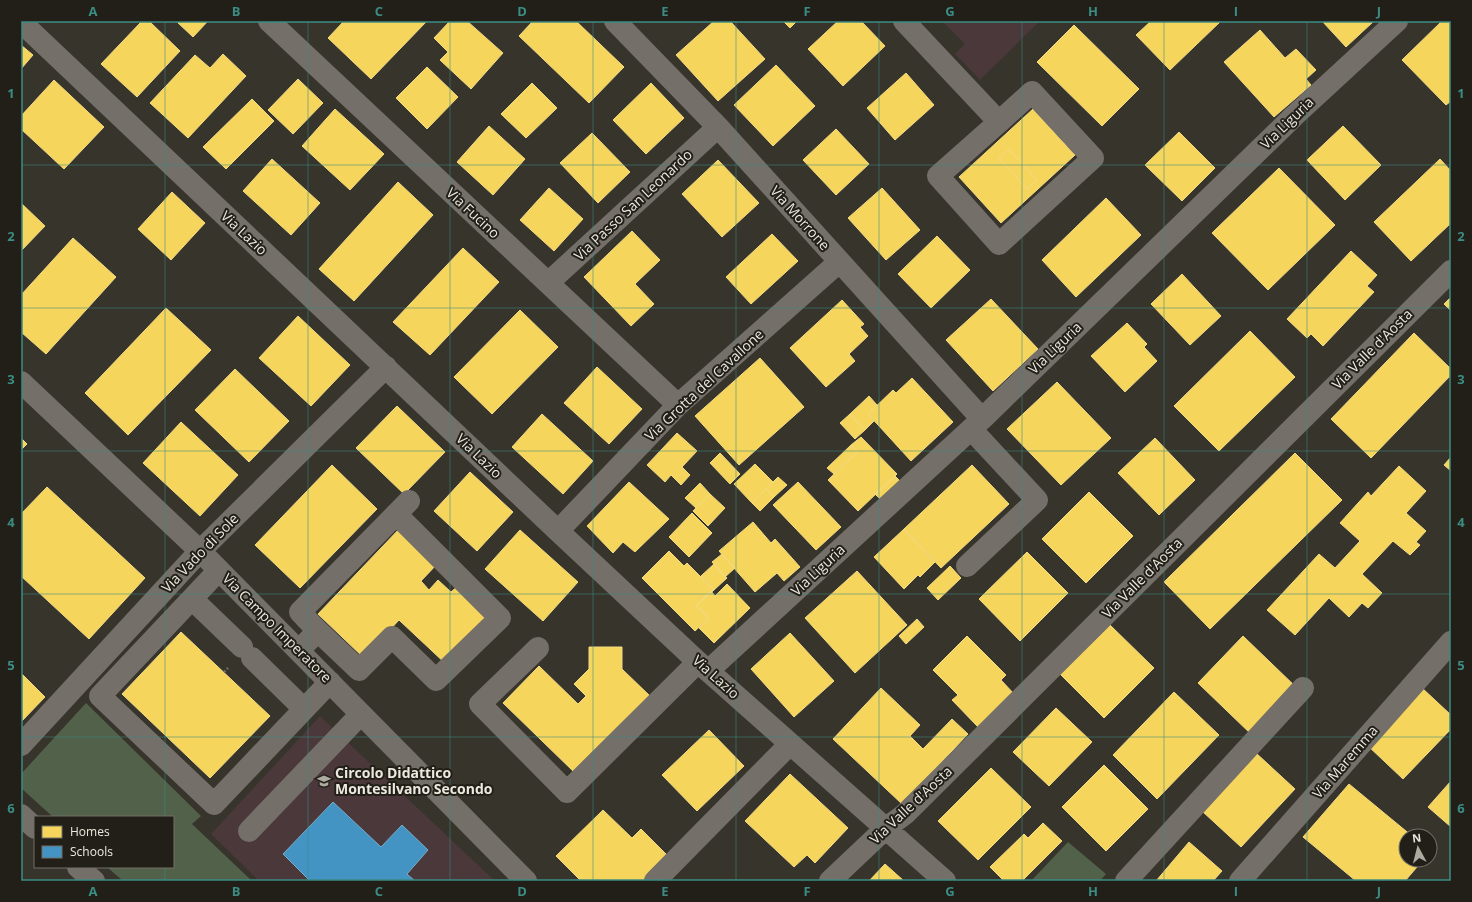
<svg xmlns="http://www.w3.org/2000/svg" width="1472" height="902" viewBox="0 0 1472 902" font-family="'Open Sans',sans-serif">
<rect width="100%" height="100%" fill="#37342b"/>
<path fill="#4a383a" d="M942 21H1040L980 80 955 54 965 44Z
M320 716 495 881H259L211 834Z"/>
<path fill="#526149" d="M86 703 201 816 192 824 252 881H123L107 867H173V817H53L21 788V774Z
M1068 842 1106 874 1100 881H1031Z"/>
<path fill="#f6d55c" stroke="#f3db83" d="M142 21H149L180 51 137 97 101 64Z
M176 21H208L193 37Z
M344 21H427L371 79 328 38Z
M450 21H467L503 53 471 89 440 60 448 52 434 38Z
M533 21H576L624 67 589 103 519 36Z
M714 21H730L765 59 718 101 676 55Z
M783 21H797L790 28Z
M838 21H861L885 46 843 86 808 49Z
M1151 21H1221L1170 70 1136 35Z
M1322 21H1374L1346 47Z
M1442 21H1451V101L1446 105 1402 60Z
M1074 25 1139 89 1102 126 1037 62Z
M1260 30 1285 58 1296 49 1316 70 1306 79 1311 85 1274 117 1224 62Z
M21 45 33 55 21 69Z
M223 54 246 76 188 138 150 103 195 55 210 68Z
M776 65 815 106 773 146 734 105Z
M427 67 458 97 427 129 396 98Z
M906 73 934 105 895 140 867 108Z
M298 79 323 103 293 134 268 110Z
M54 80 104 127 64 169 21 129V116Z
M532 83 557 108 526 138 501 114Z
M651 83 684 118 646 154 613 120Z
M252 99 274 121 226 169 203 147Z
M335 109 384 154 350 190 302 146Z
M1033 109 1075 155 1001 223 959 177Z
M489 126 525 159 493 195 457 162Z
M1343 126 1381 165 1345 200 1307 160Z
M836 129 869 164 836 195 803 160Z
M1179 132 1215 168 1182 201 1145 165Z
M592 133 630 172 598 203 560 163Z
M1009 149 1037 180 1027 189 999 158Z
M272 159 320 203 291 235 243 191Z
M1440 159 1451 171V223L1411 261 1374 222Z
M718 160 759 203 722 237 682 194Z
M1279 168 1335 225 1268 290 1212 233Z
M398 182 433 215 354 301 319 269Z
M549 188 583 219 554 251 520 220Z
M882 188 920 230 886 260 848 218Z
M172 192 205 223 171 260 138 229Z
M1106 198 1141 235 1076 297 1042 260Z
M21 203 45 226 21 251Z
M632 231 660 260 635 284 654 304 631 326 584 277Z
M772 234 798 261 751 304 726 277Z
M937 236 970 270 931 308 898 274Z
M73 238 116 277 46 354 21 332V295Z
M463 248 499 282 430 355 393 322Z
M1351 251 1377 275 1367 286 1374 292 1323 346 1311 334 1307 338 1287 319Z
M1182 274 1221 316 1190 345 1151 304Z
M1451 297V311L1444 304Z
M991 299 1038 349 993 391 946 340Z
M842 300 864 324 860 327 868 336 849 354 855 361 826 387 790 348Z
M166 308 211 350 128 435 85 393Z
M520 310 558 347 492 414 454 377Z
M298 316 350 365 311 406 259 358Z
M1127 323 1147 344 1144 347 1157 361 1125 392 1091 356Z
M1250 331 1295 377 1219 451 1174 406Z
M1414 333 1451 369V375L1371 458 1331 419Z
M760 358 804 407 739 465 695 416Z
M597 367 642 409 609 444 564 403Z
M235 369 289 421 249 462 195 410Z
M912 378 953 422 911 461 868 414 893 390 896 393Z
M1057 382 1111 438 1061 485 1007 429Z
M869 396 877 405 868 414 874 421 865 430 850 414Z
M397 406 445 452 404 494 356 448Z
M542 414 593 461 563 494 512 447Z
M850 414 865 430 855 439 840 423Z
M181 422 238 475 200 516 143 463Z
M677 433 697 451 682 467 690 475 681 485 671 475 665 482 647 465Z
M861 437 897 474 858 511 828 480 857 452 851 445Z
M21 438 27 444 21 450Z
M1155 438 1195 480 1159 515 1118 473Z
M851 445 857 452 834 474 827 468Z
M720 453 740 474 730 484 710 463Z
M1295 453 1342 500 1210 629 1164 582Z
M1451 457V471L1444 465Z
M755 464 773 482 752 503 734 484Z
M332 465 377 509 300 588 255 545Z
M972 465 1009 504 941 568 904 529Z
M1399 466 1426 491 1406 513 1426 531 1416 542 1420 545 1410 555 1393 541 1362 574 1382 593 1368 608 1362 603 1349 617 1329 598 1295 635 1267 610 1319 554 1335 568 1360 541 1340 523 1368 492 1371 496Z
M470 472 513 512 477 551 434 511Z
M895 476 901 482 882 501 875 494Z
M778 477 787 485 774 497 766 489Z
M629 482 669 519 635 552 623 542 613 553 587 526Z
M798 482 841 527 816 550 773 505Z
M700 483 710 494 696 508 685 498Z
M47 487 145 578 89 639 21 576V514Z
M766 489 774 497 760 511 752 503Z
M1089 492 1133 536 1086 583 1042 539Z
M710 494 725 508 708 526 693 511Z
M692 513 712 533 689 557 669 537Z
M753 522 771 543 775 539 800 567 784 581 777 573 755 592 719 551Z
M402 526 439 562 421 581 429 590 438 580 451 592 458 586 492 618 447 665 399 620 364 658 318 614Z
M904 529 935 562 920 577 918 575 904 589 874 557Z
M520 530 578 582 543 621 485 569Z
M669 551 684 566 687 563 714 590 696 606 709 618 695 631 642 578Z
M1027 552 1068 593 1020 641 979 599Z
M722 554 735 568 725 577 712 562Z
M714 564 727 578 714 590 701 576Z
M950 566 961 578 938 600 927 588Z
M857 571 907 625 855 673 805 618Z
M727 584 750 608 714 643 699 628 709 618 696 606 711 591 715 596Z
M917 619 924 627 906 644 899 636Z
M1110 625 1154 668 1104 718 1060 674Z
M181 632 270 716 210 778 122 694Z
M790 633 834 681 794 717 751 669Z
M967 636 1006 675 1001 680 1014 694 979 728 952 700 958 695 933 670Z
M1243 636 1298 689 1253 736 1198 683Z
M589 647H622V669L650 696 575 773 503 703 539 666 578 704 586 696 574 684 589 669Z
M21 673 45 697 21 722Z
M1421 687 1451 715V729L1403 779 1366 744Z
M881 688 920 725 910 736 923 749 952 719 968 734 902 804 833 739Z
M1174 692 1219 735 1157 799 1113 755Z
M1056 708 1092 742 1049 786 1013 752Z
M709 730 744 766 697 811 662 775Z
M1256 753 1295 789 1241 847 1202 811Z
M1104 765 1148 809 1106 851 1062 807Z
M991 768 1031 807 978 860 938 821Z
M790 774 848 828 815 863 807 855 794 867 745 821Z
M1451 781V827L1428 807Z
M1349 784 1412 836H1406V860H1423L1405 881H1356L1303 837Z
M603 810 632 838 641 829 668 856 643 881H581L556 856Z
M1043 823 1062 841 1022 881H1004L990 867 1024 834 1028 838Z
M1189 842 1222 871 1213 881H1156Z
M885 864 904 881H869Z"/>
<path fill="#4393c3" stroke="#76adcb" d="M333 802 381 847 402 825 428 850 407 874 415 881H310L283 854Z"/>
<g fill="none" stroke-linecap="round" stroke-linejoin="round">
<path stroke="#726e68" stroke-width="2.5" stroke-dasharray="2 2" stroke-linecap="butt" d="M224 672 228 668"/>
<path stroke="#746f69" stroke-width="22" d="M269 21 678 405
M615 21 718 127 982 419
M904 21 999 122 938 176 999 244 1093 158 1032 92 999 122
M21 22 558 531 698 662 945 881
M548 283 718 127
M21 382 200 551 526 881
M558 531 678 405 839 262
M967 566 1037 500 971 429
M219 570 100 696 214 804 330 682
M192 599 242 647
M318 631 359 670 392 637 436 680 500 618 396 514
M308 641 318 631 300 612 409 501
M538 648 480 704 567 792 698 662
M252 658 304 709
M708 671 982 419 1294 116 1397 21
M21 745 200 551 386 367
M21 815 35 828
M249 831 361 714
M78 867 94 881
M655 881 790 744
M830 881 886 828 905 814 1451 271
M1126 881 1303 688
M1240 881 1451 642"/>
</g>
<path fill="none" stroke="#3b8d84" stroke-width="1" stroke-opacity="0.55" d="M165 21V817M308 21V881M450 21V881M593 21V881M736 21V881M879 21V881M1022 21V881M1164 21V881M1307 21V881M21 165H1451M21 308H1451M21 451H1451M21 594H1451M21 737H1451M165 867V881"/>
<defs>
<g id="school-bare" transform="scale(1.08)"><path d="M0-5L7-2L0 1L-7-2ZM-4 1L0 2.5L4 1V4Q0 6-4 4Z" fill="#adaa9f" stroke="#211f17" stroke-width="2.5" paint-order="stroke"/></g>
</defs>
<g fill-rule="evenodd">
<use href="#school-bare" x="324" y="781"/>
</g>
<g text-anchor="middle" stroke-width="4" stroke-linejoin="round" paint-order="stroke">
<g font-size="14" fill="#ece9de" stroke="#211f17">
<text transform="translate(1287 123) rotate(-44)" y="5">Via Liguria</text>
<text transform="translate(633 205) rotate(-43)" y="5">Via Passo San Leonardo</text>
<text transform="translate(473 213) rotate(43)" y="5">Via Fucino</text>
<text transform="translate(800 218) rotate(48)" y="5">Via Morrone</text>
<text transform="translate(244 233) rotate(43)" y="5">Via Lazio</text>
<text transform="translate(1055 348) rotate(-44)" y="5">Via Liguria</text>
<text transform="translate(1372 349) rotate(-45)" y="5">Via Valle d'Aosta</text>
<text transform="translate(704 385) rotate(-43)" y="5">Via Grotta del Cavallone</text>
<text transform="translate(479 456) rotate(44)" y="5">Via Lazio</text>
<text transform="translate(200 553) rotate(-46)" y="5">Via Vado di Sole</text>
<text transform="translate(818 570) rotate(-43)" y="5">Via Liguria</text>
<text transform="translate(1142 578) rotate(-45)" y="5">Via Valle d'Aosta</text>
<text transform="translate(277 628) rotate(45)" y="5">Via Campo Imperatore</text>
<text transform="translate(716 677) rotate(42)" y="5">Via Lazio</text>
<text transform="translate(1345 762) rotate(-49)" y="5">Via Maremma</text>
<text transform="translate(911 805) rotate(-43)" y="5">Via Valle d'Aosta</text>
</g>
<g font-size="14" font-weight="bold" fill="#ece9de" stroke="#211f17" text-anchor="start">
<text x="335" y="778">Circolo Didattico<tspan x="335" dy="16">Montesilvano Secondo</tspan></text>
</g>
</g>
<rect width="1472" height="902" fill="none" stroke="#211f17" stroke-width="44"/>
<rect x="34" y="816" width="140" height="52" fill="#211f17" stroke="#727067"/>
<rect x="42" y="826" width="20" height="12" fill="#f6d55c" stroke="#727067"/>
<text x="70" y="836" font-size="12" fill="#ece9de">Homes</text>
<rect x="42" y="846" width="20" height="12" fill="#4393c3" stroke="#727067"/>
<text x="70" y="856" font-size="12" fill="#ece9de">Schools</text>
<g transform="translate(1418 848) rotate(353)"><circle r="19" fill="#211f17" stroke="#727067"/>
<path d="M0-3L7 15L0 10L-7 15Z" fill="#adaa9f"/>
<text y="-6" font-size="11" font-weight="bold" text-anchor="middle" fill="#ece9de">N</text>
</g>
<rect x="22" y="22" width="1428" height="858" fill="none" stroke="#3b8d84" stroke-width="1.5"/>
<g font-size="13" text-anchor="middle" font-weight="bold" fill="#3b8d84">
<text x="93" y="16">A</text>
<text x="236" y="16">B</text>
<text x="379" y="16">C</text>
<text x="522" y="16">D</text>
<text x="665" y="16">E</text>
<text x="807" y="16">F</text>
<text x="950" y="16">G</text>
<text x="1093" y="16">H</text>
<text x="1236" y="16">I</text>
<text x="1379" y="16">J</text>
<text x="11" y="98">1</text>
<text x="1461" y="98">1</text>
<text x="11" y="241">2</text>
<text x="1461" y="241">2</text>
<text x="11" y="384">3</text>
<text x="1461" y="384">3</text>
<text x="11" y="527">4</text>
<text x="1461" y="527">4</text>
<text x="11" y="670">5</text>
<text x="1461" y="670">5</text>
<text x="11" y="813">6</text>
<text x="1461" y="813">6</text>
<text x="93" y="896">A</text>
<text x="236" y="896">B</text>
<text x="379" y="896">C</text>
<text x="522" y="896">D</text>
<text x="665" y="896">E</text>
<text x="807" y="896">F</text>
<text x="950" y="896">G</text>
<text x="1093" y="896">H</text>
<text x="1236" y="896">I</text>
<text x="1379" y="896">J</text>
</g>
</svg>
